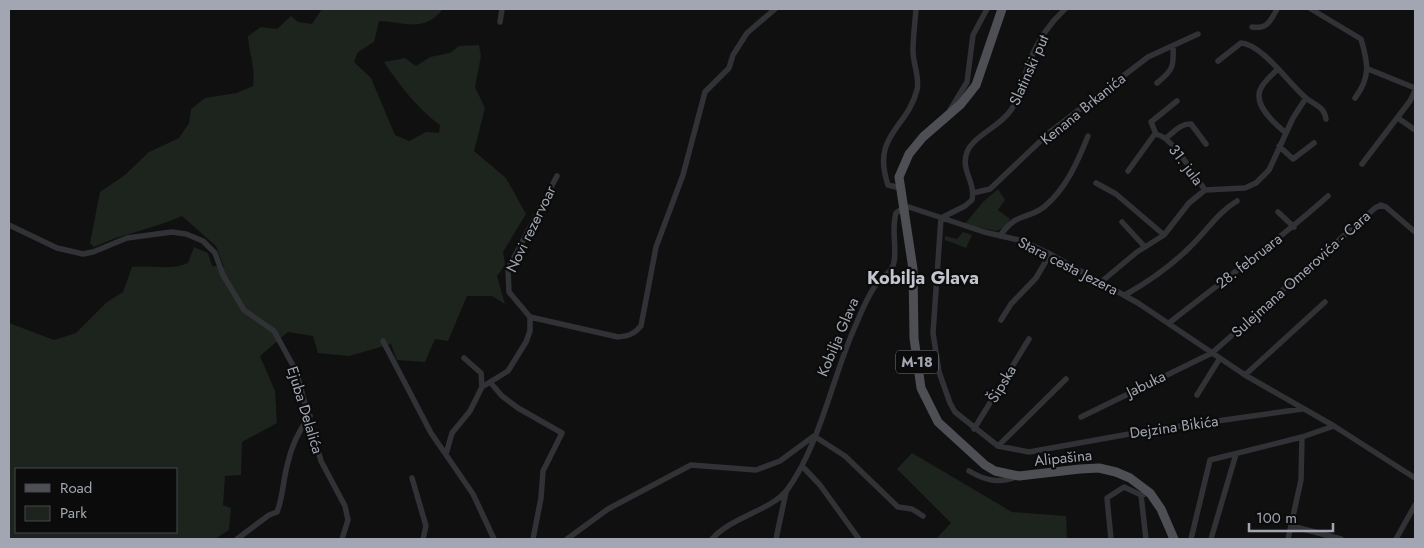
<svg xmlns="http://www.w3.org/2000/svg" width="1424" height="548" viewBox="0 0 1424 548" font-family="Jost,sans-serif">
<rect width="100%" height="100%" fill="#101011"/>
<path fill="#1c241d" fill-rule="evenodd" d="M322 9H443C424 33 405 22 379 21L374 42 358 52 354 62 371 78 395 135 409 141 426 132 439 133 440 125C418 109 399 85 384 62L405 58 416 66 430 57 450 53 459 46 479 45 481 56 475 87 485 108 474 151 506 178 526 214 503 252 505 265 497 276 505 304 492 296H467L448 341 435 339 425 362 397 360 391 344 349 356 318 353 313 336 288 332 260 356 275 391 277 423 242 442 241 475 225 476 223 505 231 508 229 530 215 539H9V323L54 340 76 333 107 302 123 292 132 267C151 265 170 271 188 263L194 247 208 253 212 266 224 267 216 246 182 216C154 229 123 233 94 247L90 243 100 192 125 175 149 152 179 138 189 123 191 109 205 98 237 93 253 86C256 69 249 54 248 36L261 27 277 29 291 16 298 22 312 24ZM16 469H176V532H16Z
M998 189 1005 200 998 210 1010 219 1006 226 997 231 964 225 983 202Z
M963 232 972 235 966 248 945 240V236L957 239Z
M912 453 1012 512 1066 516 1067 539H936L951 523 897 469Z"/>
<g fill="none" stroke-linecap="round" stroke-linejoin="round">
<path stroke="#313236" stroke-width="5.5" d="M1065 9C1050 23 1038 40 1030 60 1024 76 1021 95 1011 110 1001 126 973 136 967 152 960 170 976 182 972 200L965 206 941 218 933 333 939 372 950 403 955 412 998 446 1029 452 1146 431 1302 409
M1311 9 1361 39C1368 63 1371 77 1355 98
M500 22 502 9
M1252 27C1267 29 1270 22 1277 9
M1218 61 1241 43C1262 44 1290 85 1306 98 1314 105 1324 106 1326 119
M1278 69C1272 75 1263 82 1260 90 1254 106 1275 124 1286 133
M1368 69 1415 88
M1157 83C1173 70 1174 67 1173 46
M950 110 967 82 973 35 987 9
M1398 118 1415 130
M1156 134 1151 122 1177 101
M1166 138C1173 133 1181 123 1191 124L1206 144
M1279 146 1293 159 1314 143
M1362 164 1410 101 1415 91
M1128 171 1154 135C1168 130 1196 178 1205 190
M1096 183 1116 194 1164 235
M900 188 888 185C871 135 907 129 917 90 920 77 913 64 913 51 913 37 915 23 916 9
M973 193 990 189 1050 132 1148 57 1198 34
M1278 212 1294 227
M1122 222 1145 247
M9 225 57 248 83 254 93 252 127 238 172 232 186 234 203 241 215 253 223 275 244 310 274 331 296 371 321 461 345 506 348 520 342 539
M1000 236C1016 212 1027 220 1044 207 1066 189 1078 161 1088 136
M1101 282 1137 252 1164 235 1189 203 1205 190 1245 188 1256 183 1269 170 1293 118 1306 98
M1125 295C1148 282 1171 266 1190 247 1207 231 1217 213 1237 201
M530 317 618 337C629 336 634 334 641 326L656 247 683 175 705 92 729 68 733 55 747 33 775 9
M1001 320 1011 304 1036 278 1050 254
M1169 323C1222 281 1277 242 1328 196
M383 341 431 433 473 494 494 539
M464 358 481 373 482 387
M1245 375 1325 302
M490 382 502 396 518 408 562 433 543 471 541 498 533 539
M1197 395 1220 358
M1081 417 1212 353 1375 208 1381 205 1386 207 1415 232
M974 429 1029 339
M998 446 1066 379
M446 454 452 433 470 411 482 387 508 371 526 342 530 331V317L509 292 508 269 557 176
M802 466 820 485 859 539
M969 471C986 481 1000 484 1019 476
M412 478 426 526 423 539
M1141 495 1146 539
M1292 526 1341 539
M237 539 269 515 277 512C283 497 283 481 287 466 291 447 298 431 310 416
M567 539 608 509 691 465 756 470 780 461 814 436 845 456 898 507 912 509 923 516
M712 539C731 517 772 510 787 490 819 447 832 379 854 329 860 315 868 294 878 282 884 276 893 271 894 262 897 246 891 230 896 213L903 208 909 207 984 232 1023 241 1050 254 1138 303 1245 375 1334 426 1415 478
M776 539 786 492
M1111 539 1107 498 1124 487 1141 495 1150 493
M1191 539 1210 460 1302 437 1334 426
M1211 539 1236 454
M1288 539 1301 480 1302 437
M1396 539 1415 505"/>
<path stroke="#4d4f55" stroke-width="9" d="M1002 9 976 85 961 104 923 137 909 154 899 177 913 269 914 338 921 388 938 422 985 465 995 471 1019 476 1080 469 1099 468 1116 472 1130 478 1150 493 1161 509 1174 539"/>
</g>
<g text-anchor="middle" stroke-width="4.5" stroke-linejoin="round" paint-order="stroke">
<rect fill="#0b0b0c" stroke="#747880" stroke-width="1" x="896" y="350.5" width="42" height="23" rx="4"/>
<g font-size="14" font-weight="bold" fill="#a1a6b2">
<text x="917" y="367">M-18</text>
</g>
<g font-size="15" fill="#a1a6b2" stroke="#0b0b0c">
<text transform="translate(1029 70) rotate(-66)" y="5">Slatinski put</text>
<text transform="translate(1083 109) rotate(-39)" y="5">Kenana Brkanića</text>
<text transform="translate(1186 165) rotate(53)" y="5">31. jula</text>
<text transform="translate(531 229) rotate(-64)" y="5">Novi rezervoar</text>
<text transform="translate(1249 261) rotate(-38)" y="5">28. februara</text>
<text transform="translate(1068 266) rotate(27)" y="5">Stara cesta Jezera</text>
<text transform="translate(1301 274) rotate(-42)" y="5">Sulejmana Omerovića - Cara</text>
<text transform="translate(838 337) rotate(-67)" y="5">Kobilja Glava</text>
<text transform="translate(1002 384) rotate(-59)" y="5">Šipska</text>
<text transform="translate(1146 384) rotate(-26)" y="5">Jabuka</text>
<text transform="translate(305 410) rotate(73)" y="5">Ejuba Delalića</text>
<text transform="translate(1174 427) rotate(-8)" y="5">Dejzina Bikića</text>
<text transform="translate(1063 458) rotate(-6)" y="5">Alipašina</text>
</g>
<g font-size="18" font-weight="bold" fill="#c2c5ce" stroke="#0b0b0c">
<text x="923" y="284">Kobilja Glava</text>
</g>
</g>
<rect width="1424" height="548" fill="none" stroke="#a1a6b2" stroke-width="20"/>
<rect x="15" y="468" width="162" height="65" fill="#0b0b0c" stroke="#47494e"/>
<rect x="25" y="484" width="25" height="8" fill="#4d4f55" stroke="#47494e"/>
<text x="60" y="493" font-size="15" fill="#a1a6b2">Road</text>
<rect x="25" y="506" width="25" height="15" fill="#1c241d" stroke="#47494e"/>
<text x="60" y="518" font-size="15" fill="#a1a6b2">Park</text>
<path d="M1249 523v8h84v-8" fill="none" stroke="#a1a6b2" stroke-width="2.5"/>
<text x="1256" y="523" font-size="15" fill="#a1a6b2" stroke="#0b0b0c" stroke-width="4" paint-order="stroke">100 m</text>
</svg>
